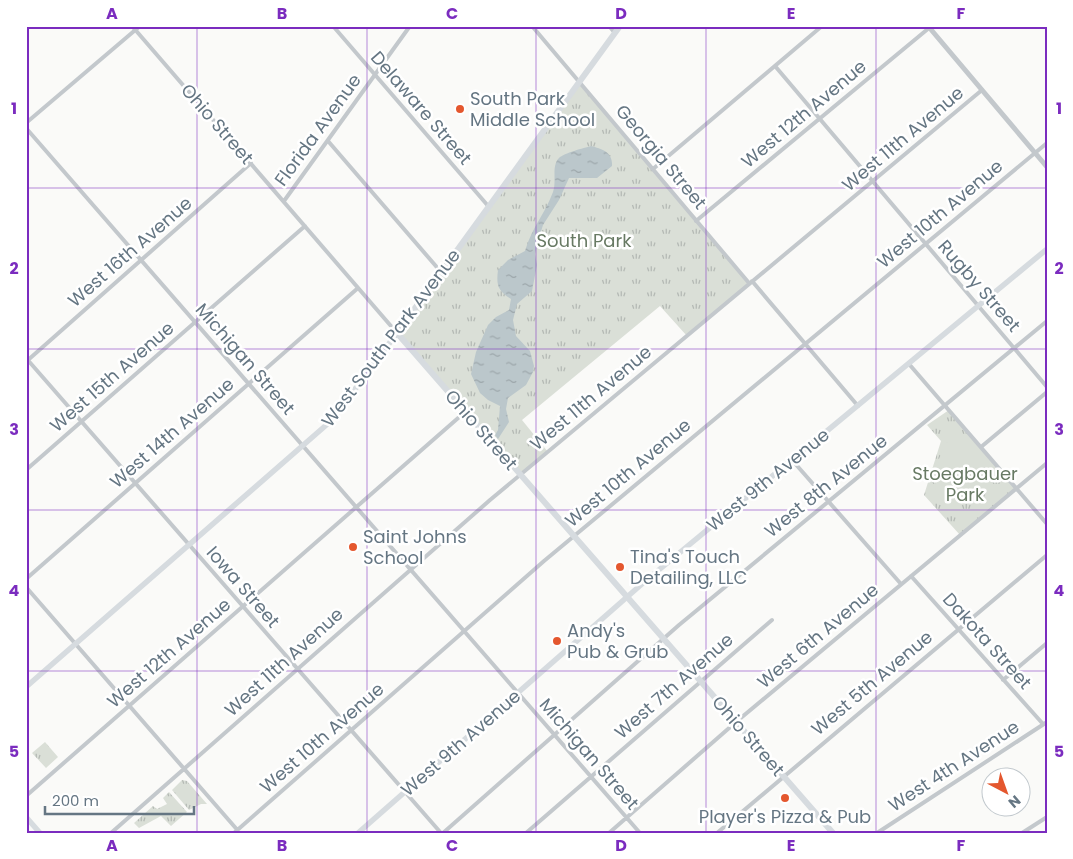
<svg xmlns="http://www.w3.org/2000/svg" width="1073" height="859" viewBox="0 0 1073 859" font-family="Poppins,sans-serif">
<defs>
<pattern id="park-tufts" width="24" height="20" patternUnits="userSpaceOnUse" patternTransform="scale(1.25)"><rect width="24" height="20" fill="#dadfd7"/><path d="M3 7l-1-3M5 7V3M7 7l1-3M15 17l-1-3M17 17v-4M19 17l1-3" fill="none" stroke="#b4b9b4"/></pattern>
<pattern id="water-ripples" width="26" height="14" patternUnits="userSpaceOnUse" patternTransform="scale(1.25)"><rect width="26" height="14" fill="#bbc7cb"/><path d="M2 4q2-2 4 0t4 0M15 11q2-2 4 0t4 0" fill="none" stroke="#9ca6aa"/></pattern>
</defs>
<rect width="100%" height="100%" fill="#fafaf8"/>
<path fill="url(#park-tufts)" d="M579 81 749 283 687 336 660 306 522 420 548 452 520 475 397 333Z
M949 410 1017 489 960 535 924 495 941 441 927 425Z
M45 742 58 757 46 768 32 753Z
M182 780 187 781 207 804H201L189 810 172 790Z
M169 792 187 812 171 826 161 816 139 828 134 823 153 806 157 809 167 804 163 798Z"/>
<path fill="#dadfd7" d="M955 434 988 472V477L950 509 935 490C936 470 938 447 955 434Z"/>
<path fill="url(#water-ripples)" d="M591 146C602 149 613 152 612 166L597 178H569L559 200 543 225 539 238 535 254 537 265 532 291 517 304 513 320 516 336 530 351 534 366 533 372 526 385 508 398 506 409 509 422 498 439 495 435 498 430 500 406 488 400 480 393 471 374 476 352 488 325 496 317 509 310 511 299C498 291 496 285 498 270L508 260 525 251C532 227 545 214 553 192 557 181 551 166 559 158 564 153 584 148 591 146Z"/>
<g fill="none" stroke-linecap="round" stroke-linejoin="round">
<path stroke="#c3c8cc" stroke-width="4" d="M132 26 397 333
M333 26 489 207
M532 26 749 283
M609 26 615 33
M775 66 1047 387
M26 123 140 26
M26 128 640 833
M328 141 441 272
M653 169 822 26
M284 201 410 26
M696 221 929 28
M752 281 858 406
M26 358 441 833
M28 360 251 163
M909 364 1047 524
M981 447 1047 392
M792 460 901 584
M26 470 305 226
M911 576 1043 724
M26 579 358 288
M26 587 240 833
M1003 680 1047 643
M26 796 465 412
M111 833 490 500 982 90
M234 833 544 561 1047 143
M443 833 679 625 1047 321
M526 833 772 620
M609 833 736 722 1047 463
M717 833 1047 555
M877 833 1047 722
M1022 833 1047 817"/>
<path stroke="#c3c8cc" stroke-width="5" d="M928 26 1047 167"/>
<path stroke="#d6dbdf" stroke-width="5.5" d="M26 687 332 420 397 333
M26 817 40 833
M358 833 643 583 1047 249"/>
<path stroke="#d6dbdf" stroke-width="6" d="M620 26 397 333 833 833"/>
</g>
<path fill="none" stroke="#7b2cbf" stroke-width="1" stroke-opacity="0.55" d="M197 26V833M367 26V833M536 26V833M706 26V833M876 26V833M26 188H1047M26 349H1047M26 510H1047M26 671H1047"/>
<g fill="#e4572e" stroke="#fff" stroke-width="2">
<circle cx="460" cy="109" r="5"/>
<circle cx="353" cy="547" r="5"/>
<circle cx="620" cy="567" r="5"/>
<circle cx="557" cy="641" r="5"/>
<circle cx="785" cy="798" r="5"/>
</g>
<g text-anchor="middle" stroke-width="5" stroke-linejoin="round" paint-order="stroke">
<g font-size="18" fill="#657683" stroke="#fff" text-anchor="start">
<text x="470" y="105">South Park<tspan x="470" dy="21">Middle School</tspan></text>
<text x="363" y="543">Saint Johns<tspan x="363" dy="21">School</tspan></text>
<text x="630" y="563">Tina's Touch<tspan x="630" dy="21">Detailing, LLC</tspan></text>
<text x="567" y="637">Andy's<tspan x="567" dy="21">Pub &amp; Grub</tspan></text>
<text x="785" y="823" text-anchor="middle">Player's Pizza &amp; Pub</text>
</g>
<g font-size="18" fill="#657683" stroke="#fff">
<text transform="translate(421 108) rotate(49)" y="6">Delaware Street</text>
<text transform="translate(804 114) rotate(-40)" y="6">West 12th Avenue</text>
<text transform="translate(217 124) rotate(49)" y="6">Ohio Street</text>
<text transform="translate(318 130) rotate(-54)" y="6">Florida Avenue</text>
<text transform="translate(903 139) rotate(-40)" y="6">West 11th Avenue</text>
<text transform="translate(661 157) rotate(50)" y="6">Georgia Street</text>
<text transform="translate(940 214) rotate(-40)" y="6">West 10th Avenue</text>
<text transform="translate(130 252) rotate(-41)" y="6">West 16th Avenue</text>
<text transform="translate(979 286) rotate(49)" y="6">Rugby Street</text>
<text transform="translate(391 338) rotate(-53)" y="6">West South Park Avenue</text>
<text transform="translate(245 359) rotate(49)" y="6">Michigan Street</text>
<text transform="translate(112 377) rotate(-41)" y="6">West 15th Avenue</text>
<text transform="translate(591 398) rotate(-40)" y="6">West 11th Avenue</text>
<text transform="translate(481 430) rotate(49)" y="6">Ohio Street</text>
<text transform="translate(172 433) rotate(-41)" y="6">West 14th Avenue</text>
<text transform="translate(628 473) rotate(-40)" y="6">West 10th Avenue</text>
<text transform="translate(768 480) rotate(-39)" y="6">West 9th Avenue</text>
<text transform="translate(826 486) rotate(-39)" y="6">West 8th Avenue</text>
<text transform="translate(243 587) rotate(49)" y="6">Iowa Street</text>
<text transform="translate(818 636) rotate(-40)" y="6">West 6th Avenue</text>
<text transform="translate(987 641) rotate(48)" y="6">Dakota Street</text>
<text transform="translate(169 653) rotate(-41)" y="6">West 12th Avenue</text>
<text transform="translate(284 662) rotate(-42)" y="6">West 11th Avenue</text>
<text transform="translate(872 683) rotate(-40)" y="6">West 5th Avenue</text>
<text transform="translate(674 686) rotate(-41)" y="6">West 7th Avenue</text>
<text transform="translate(748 736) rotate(49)" y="6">Ohio Street</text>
<text transform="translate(322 738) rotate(-41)" y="6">West 10th Avenue</text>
<text transform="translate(461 743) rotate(-41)" y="6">West 9th Avenue</text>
<text transform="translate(589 754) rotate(49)" y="6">Michigan Street</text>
<text transform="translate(954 766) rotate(-33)" y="6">West 4th Avenue</text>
</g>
<g font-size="18" fill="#687a64" stroke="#fff">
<text x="584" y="247">South Park</text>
<text x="965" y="480">Stoegbauer<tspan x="965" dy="21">Park</tspan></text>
</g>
</g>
<rect width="1073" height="859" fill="none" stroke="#ffffff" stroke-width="55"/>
<g transform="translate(1006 792) rotate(139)"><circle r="24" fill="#ffffff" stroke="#c1c8cd"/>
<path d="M0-4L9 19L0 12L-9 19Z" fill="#e4572e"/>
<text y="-8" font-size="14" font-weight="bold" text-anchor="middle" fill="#657683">N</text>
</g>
<path d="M45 806v8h149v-8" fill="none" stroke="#657683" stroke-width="2.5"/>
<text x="52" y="806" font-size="15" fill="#657683" stroke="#ffffff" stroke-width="4" paint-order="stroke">200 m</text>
<rect x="28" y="28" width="1018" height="804" fill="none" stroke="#7b2cbf" stroke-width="2"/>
<g font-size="16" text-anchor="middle" font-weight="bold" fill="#7b2cbf">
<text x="112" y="19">A</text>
<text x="282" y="19">B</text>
<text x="452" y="19">C</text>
<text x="621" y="19">D</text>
<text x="791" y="19">E</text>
<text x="961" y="19">F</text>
<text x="14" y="114">1</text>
<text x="1059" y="114">1</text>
<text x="14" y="274">2</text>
<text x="1059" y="274">2</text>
<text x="14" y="435">3</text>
<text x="1059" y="435">3</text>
<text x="14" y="596">4</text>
<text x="1059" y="596">4</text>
<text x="14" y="757">5</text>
<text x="1059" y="757">5</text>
<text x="112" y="851">A</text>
<text x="282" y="851">B</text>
<text x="452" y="851">C</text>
<text x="621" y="851">D</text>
<text x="791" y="851">E</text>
<text x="961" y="851">F</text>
</g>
</svg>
